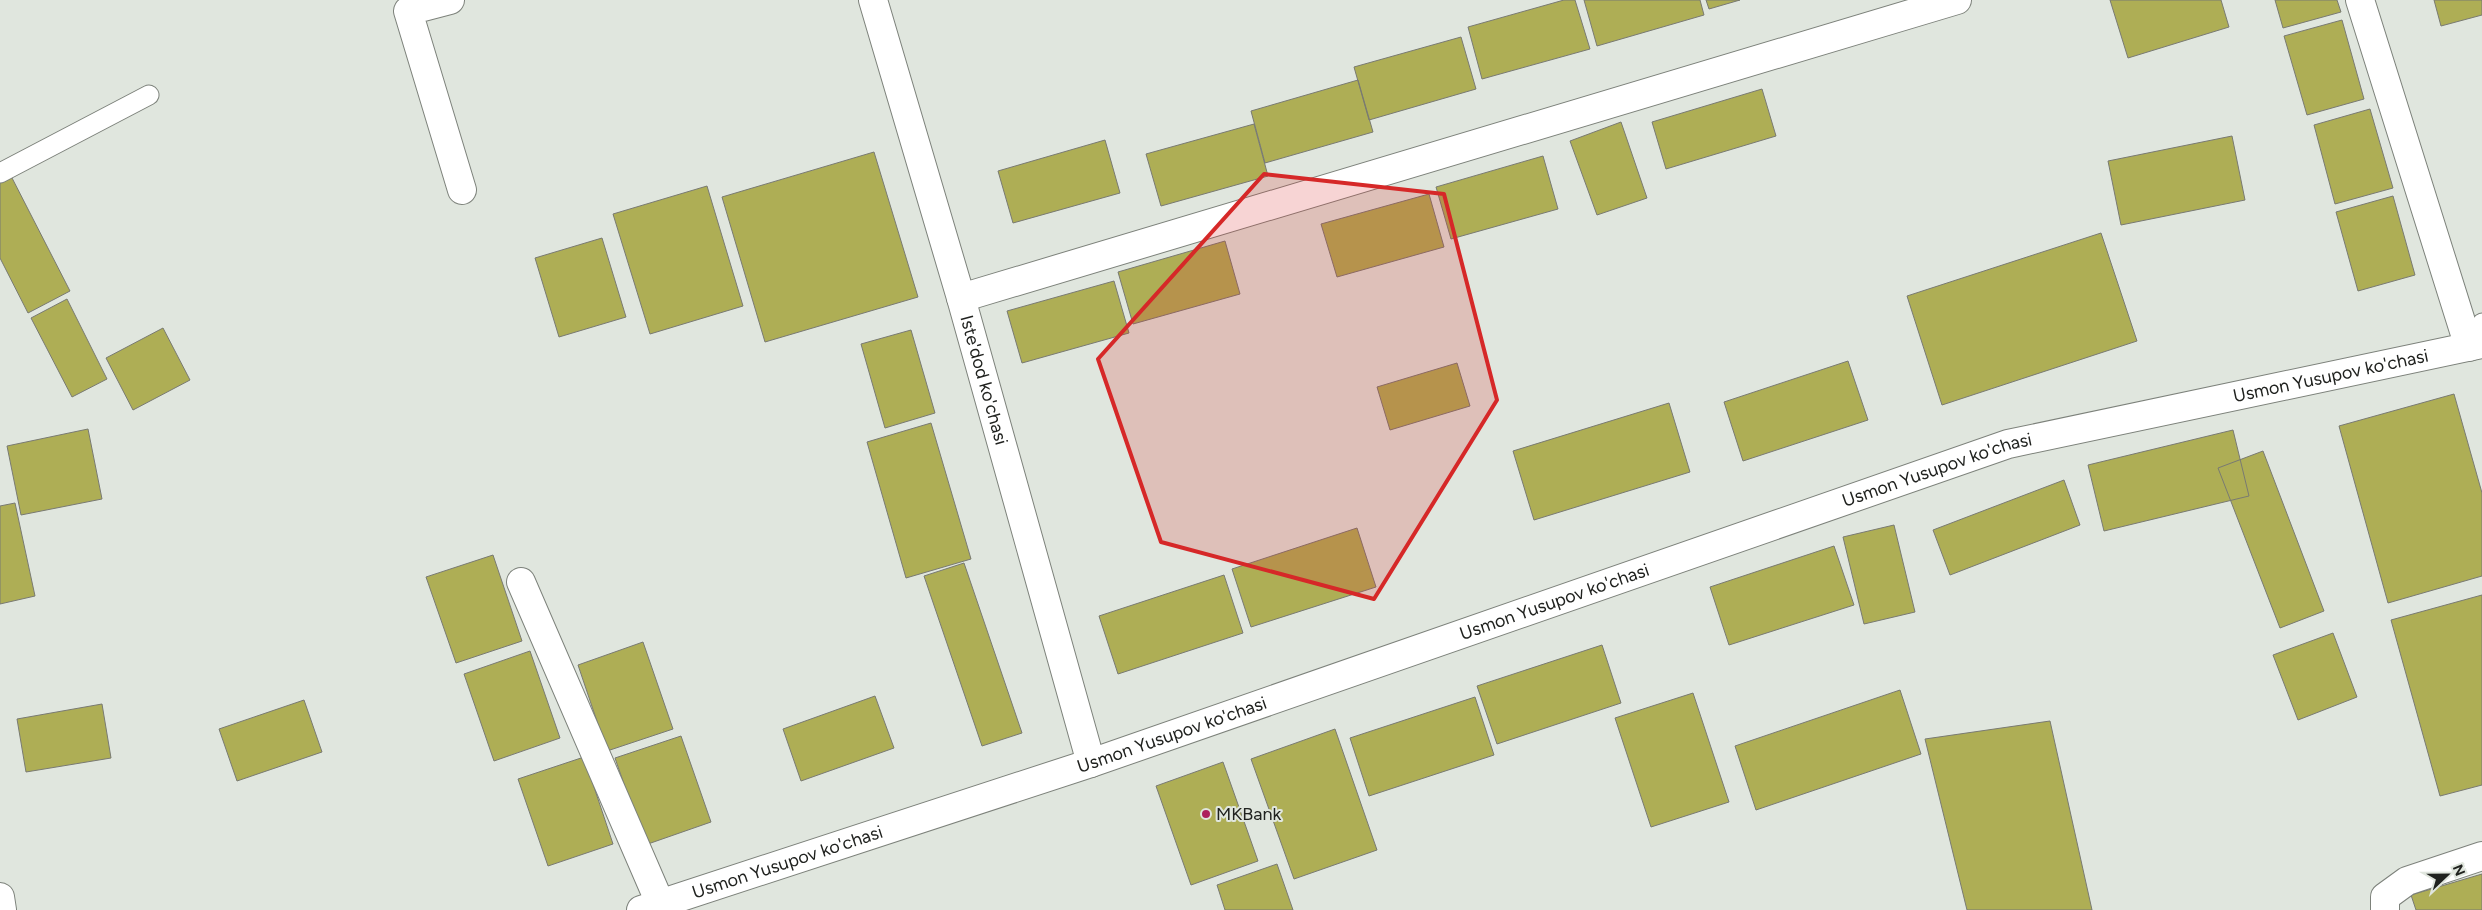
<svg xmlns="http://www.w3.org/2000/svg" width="2482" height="910" viewBox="0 0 2482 910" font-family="Figtree,sans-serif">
<rect width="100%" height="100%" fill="#e0e6de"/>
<path fill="#aeae55" stroke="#797a72" d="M1564 0H1575L1590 49 1482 79 1468 27Z
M1584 0H1700L1704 15 1597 46Z
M1706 0H1740L1709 9Z
M2110 0H2221L2229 27 2128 58Z
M2275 0H2337L2341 12 2283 28Z
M2434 0H2482V15L2441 26Z
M2342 20 2364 99 2307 115 2284 36Z
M1461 37 1476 89 1369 120 1354 67Z
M1358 80 1373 132 1265 163 1251 111Z
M1762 89 1776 136 1666 169 1652 122Z
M2370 109 2393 188 2335 204 2314 125Z
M1621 122 1647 198 1597 215 1570 141Z
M1254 124 1268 176 1161 206 1146 154Z
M2232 136 2245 200 2121 225 2108 161Z
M1105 140 1120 193 1013 223 998 171Z
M874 152 918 297 765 342 722 197Z
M1543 156 1558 209 1451 239 1436 187Z
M11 176 70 291 28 313 0 258V181Z
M707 186 743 306 650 334 613 214Z
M1429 194 1444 247 1337 277 1321 224Z
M2393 196 2415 275 2358 291 2336 212Z
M2101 233 2137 341 1942 405 1907 296Z
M602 238 626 317 559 337 535 258Z
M1225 241 1240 294 1133 324 1118 272Z
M1114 281 1129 333 1022 363 1007 311Z
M67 299 107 379 72 397 31 318Z
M163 328 190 380 133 410 106 358Z
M911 330 935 413 885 428 861 344Z
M1848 361 1868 420 1743 461 1724 402Z
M1457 363 1470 406 1390 430 1377 387Z
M2454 394 2482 493V576L2388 603 2339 426Z
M1669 403 1690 472 1534 520 1513 451Z
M931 423 971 559 906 578 867 442Z
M88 429 102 499 21 515 7 446Z
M2233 430 2249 496 2104 531 2088 465Z
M2263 451 2324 611 2280 628 2218 468Z
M2064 480 2080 525 1950 575 1933 530Z
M15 503 35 596 0 604V506Z
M1894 525 1915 612 1864 624 1843 537Z
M1357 528 1376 587 1251 627 1232 569Z
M1834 546 1854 605 1729 645 1710 587Z
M493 555 522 641 456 663 426 577Z
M964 563 1022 733 982 746 924 576Z
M1224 575 1243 633 1118 674 1099 616Z
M2482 595V785L2440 796 2391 620Z
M2333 633 2357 697 2298 720 2273 655Z
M643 642 673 729 607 751 578 665Z
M1602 645 1621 703 1497 744 1477 686Z
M530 651 560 738 494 761 464 674Z
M1900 690 1921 754 1756 810 1735 746Z
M1693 693 1729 802 1651 827 1615 718Z
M875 696 894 748 801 781 783 729Z
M1475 697 1494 755 1369 796 1350 738Z
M304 700 322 752 237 781 219 729Z
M102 704 111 758 26 772 17 719Z
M2050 721 2092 910H1967L1925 739Z
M1335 729 1377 850 1294 879 1251 759Z
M681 736 711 822 645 845 615 758Z
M584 757 613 844 548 866 518 779Z
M1223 762 1258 861 1191 885 1156 786Z
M1277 864 1293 910H1225L1217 885Z
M2482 874V910H2416L2411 895Z"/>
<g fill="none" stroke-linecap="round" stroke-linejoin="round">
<g stroke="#7d827b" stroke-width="21">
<path id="service" d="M0 173 149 95
M2469 347 2482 323"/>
</g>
<g stroke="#7d827b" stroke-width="30">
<path id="minor" d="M450 0 408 11 462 190
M2360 0 2469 347
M961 298 1957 0
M521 582 660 903
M0 897 2 910
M2385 910V897L2407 881 2482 856"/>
</g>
<g stroke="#7d827b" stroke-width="30">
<g id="tertiary">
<path id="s1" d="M873 0 961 298 1091 763"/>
</g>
</g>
<g stroke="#7d827b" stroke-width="30">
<g id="primary">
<path id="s2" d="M641 910 1091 763 2008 444 2482 344"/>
</g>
</g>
<use href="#service" stroke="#fff" stroke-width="19"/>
<use href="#minor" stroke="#fff" stroke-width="28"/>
<use href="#tertiary" stroke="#fff" stroke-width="28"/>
<use href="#primary" stroke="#fff" stroke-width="28"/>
</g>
<path fill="#d62828" fill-opacity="0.2" stroke="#d62828" stroke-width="4" stroke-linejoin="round" d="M1264 174 1444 194 1497 400 1374 599 1161 542 1098 359Z"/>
<circle fill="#ad205c" stroke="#e0e6de" stroke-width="2" cx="1206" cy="814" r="5"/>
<g text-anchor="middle" stroke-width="4" stroke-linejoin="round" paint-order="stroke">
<g font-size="18" fill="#20221f" stroke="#e0e6de">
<text dy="6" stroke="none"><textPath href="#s2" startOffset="1774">Usmon Yusupov ko'chasi</textPath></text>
<text dy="6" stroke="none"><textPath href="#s1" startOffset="396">Iste'dod ko'chasi</textPath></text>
<text dy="6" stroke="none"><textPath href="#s2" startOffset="1369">Usmon Yusupov ko'chasi</textPath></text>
<text dy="6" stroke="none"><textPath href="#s2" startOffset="964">Usmon Yusupov ko'chasi</textPath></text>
<text dy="6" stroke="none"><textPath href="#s2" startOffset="559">Usmon Yusupov ko'chasi</textPath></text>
<text dy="6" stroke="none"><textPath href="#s2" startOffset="154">Usmon Yusupov ko'chasi</textPath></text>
</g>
<g font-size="18" fill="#20221f" stroke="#e0e6de" text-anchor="start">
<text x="1216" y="820">MKBank</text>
</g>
</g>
<g transform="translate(2447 875) rotate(68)" stroke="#e0e6de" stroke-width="4" paint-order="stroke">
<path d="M0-4L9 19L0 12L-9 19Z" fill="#20221f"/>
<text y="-8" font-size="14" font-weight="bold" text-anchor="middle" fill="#20221f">N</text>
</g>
</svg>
